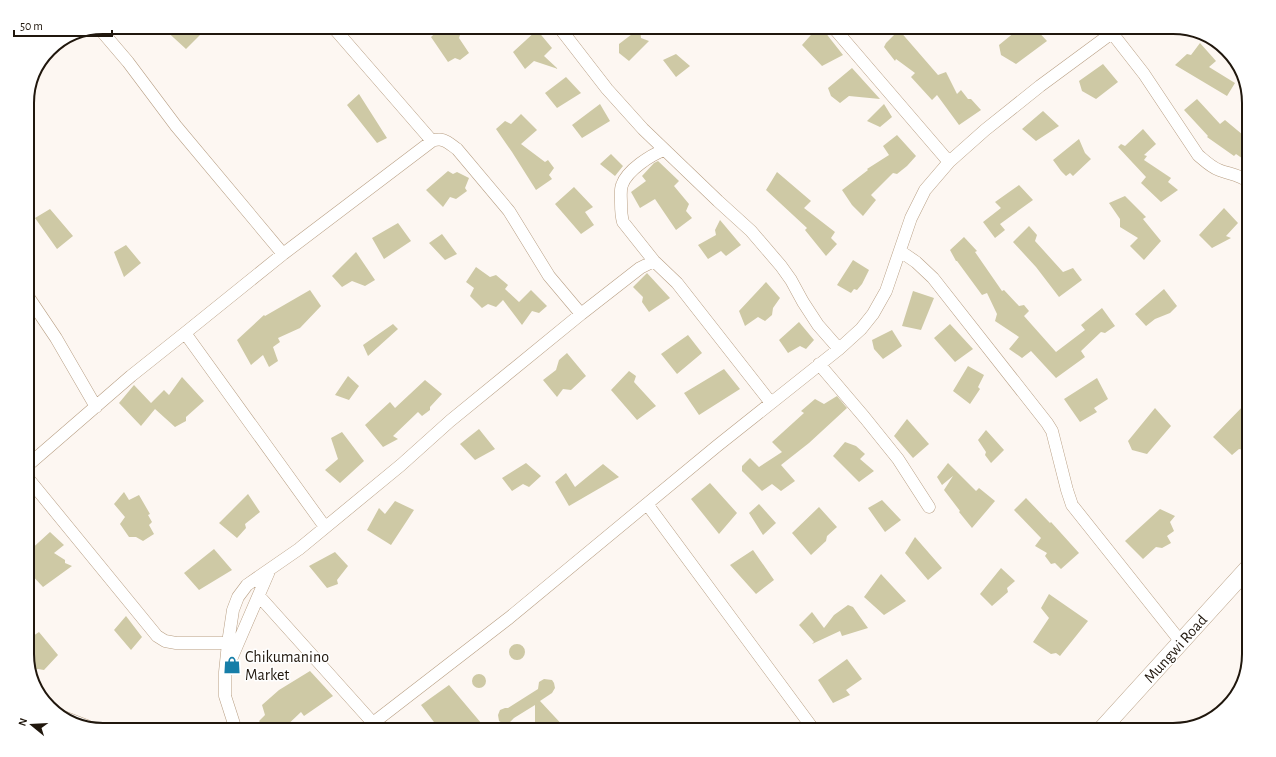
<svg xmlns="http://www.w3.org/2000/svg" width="1276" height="757" viewBox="0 0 1276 757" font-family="'Alegreya Sans',sans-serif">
<rect width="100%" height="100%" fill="#fdf7f2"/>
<path fill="#cec9a5" d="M162 27H193L202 33 186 49Z
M442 27H454L460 35 459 38 469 53 460 60 455 58 448 62 431 37Z
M818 27H821L843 55 822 66 802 45Z
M1021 27H1034L1047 41 1016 64 1001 55 999 45Z
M640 28 641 38 649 41 629 61 619 53V44Z
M537 30 552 48 544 56 558 69 534 61 525 69 513 52Z
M899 30 938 75 946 72 957 94 961 90 968 99H971L981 110 959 125 937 95 932 100 911 77 915 73 896 59 895 61 884 47 886 43Z
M1200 43 1216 61 1209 67 1235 83 1227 96 1175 65 1187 54 1191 55Z
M676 54 690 66 676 77 663 60Z
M1103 64 1118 82 1096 99 1082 91 1079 81Z
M852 68 880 99 849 96 840 103 831 96 828 88Z
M566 77 581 93 557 108 545 93Z
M359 94 387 138 377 143 347 105Z
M1197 99 1220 124 1225 120 1249 140V163L1236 154 1234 156 1207 137 1208 136 1184 110Z
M600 104 610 121 582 138 572 125Z
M884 104 892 117 880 127 867 121Z
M1043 111 1059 126 1036 141 1022 129Z
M521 114 537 130 521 144 545 162 548 160 554 168 549 175 552 179 536 190 512 152 496 129 505 121 511 124Z
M1143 129 1156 144 1144 155 1147 156 1144 160 1171 178 1168 182 1178 190 1161 202 1141 183 1146 177 1118 147 1121 144 1125 146Z
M897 135 916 156 907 166 897 174 893 173 871 195 876 200 863 216 852 205 842 190 868 170 867 169 889 155 883 146Z
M1079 139 1085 153 1091 159 1073 176 1070 173 1066 176 1061 171 1053 160Z
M611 154 623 166 615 176 600 164Z
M658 161 679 181 674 186 689 204 686 211 692 218 676 230 655 199 640 208 631 192 646 181 642 176 654 163Z
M448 171 453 174 457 172 469 178 465 188 467 191 456 199 450 197 443 207 426 190Z
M777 172 811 201 804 208 835 232 831 238 837 244 826 256 805 230 807 228 766 190Z
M1019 185 1033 200 1000 224 1005 230 995 238 983 222 1001 208 995 202Z
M574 187 593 207 585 212 594 225 581 234 555 204Z
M1125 196 1146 217 1143 219 1161 241 1144 260 1130 246 1138 238 1120 227V219L1109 203Z
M1224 208 1238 223 1226 236 1231 238 1212 248 1199 235Z
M50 209 73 236 57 249 35 218Z
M720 220 741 245 726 256 721 251 708 259 698 245 716 235 715 230Z
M398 223 411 241 384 259 372 238Z
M1029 226 1037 235 1035 241 1063 272 1073 268 1082 280 1059 297 1036 267 1013 242Z
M442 234 457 254 445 260 429 243Z
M964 237 977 251 975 252 1002 291 1004 290 1019 306 1024 305 1029 311 1024 316 1056 352 1085 330 1081 325 1102 308 1115 326 1105 333 1101 332 1081 351 1085 357 1056 378 1031 351 1022 358 1009 349 1019 337 995 321 997 314 987 293 982 295 957 261H956L950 250Z
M126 245 141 263 124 277 114 252Z
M356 252 375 280 365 286 352 281 342 287 332 276Z
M853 260 869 270 862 284 857 290 854 289 851 293 837 285Z
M476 267 490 277 496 275 508 285 505 289 519 302 531 290 547 306 539 313 532 311 522 325 503 300 496 307 488 304 482 308 470 296 474 288 466 282Z
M647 273 670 298 649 312 642 302 643 297 633 287Z
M766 282 780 298 773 308 772 315 765 321 758 317 745 326 739 311Z
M1164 289 1177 306 1170 313 1155 319 1146 326 1135 314Z
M310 290 321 306 300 328 278 338 280 342 273 347 278 361 269 367 263 355 251 365 237 340 264 315 265 316Z
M913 291 934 298 921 330 902 326Z
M799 322 814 340 806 349 800 346 788 353 779 340Z
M393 324 398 329 368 356 363 345Z
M950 324 973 349 955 362 934 338Z
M892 330 902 346 883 359 874 349 872 340Z
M688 335 702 353 677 374 661 354Z
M567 353 586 376 571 390 563 389 557 397 543 380 556 370 559 360Z
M968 366 984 375 978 387 980 389 970 404 953 391Z
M724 369 740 389 699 415 684 393Z
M629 371 636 376 634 382 656 406 637 420 611 390Z
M348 376 359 386 349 400 335 395Z
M182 377 204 401 186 417V421L175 427 155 409 141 426 119 403 134 385 151 403 164 390 169 395Z
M1097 378 1108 399 1094 408 1097 412 1080 422 1064 399Z
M425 380 442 394 430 407V410L422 416 418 412 393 436 398 439 383 447 365 425 390 402 395 408Z
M837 396 847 408 809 443 781 465 795 481 781 491 772 484 762 491 742 471V466L750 458 759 467 782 452 772 442 804 413 801 411 815 399 824 404Z
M1249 400V447L1244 450 1239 449 1232 455 1213 437Z
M1155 408 1171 426 1147 454 1132 450 1128 441Z
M907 419 929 444 913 458 894 436Z
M479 429 495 449 475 460 460 444Z
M986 430 1004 450 991 463 985 455 986 452 978 440Z
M342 432 364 461 340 483 325 470 338 459 331 438Z
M845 442 856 446 865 454 860 459 874 471 859 482 833 456Z
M526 463 541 476 529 487 523 484 512 491 502 478Z
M948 463 976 491 979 488 995 501 972 528 959 512 960 511 944 490 953 476 942 485 937 477Z
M603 464 619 477 569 506 555 482 566 473 575 487Z
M710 483 737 513 719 534 691 499Z
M124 492 129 500 139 495 150 514 148 515 152 522 149 525 154 534 143 541 136 537H129L120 524 125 517 114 504Z
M248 494 260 512 245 524 246 528 237 538 219 523Z
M1026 498 1050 523 1051 522 1079 553 1061 569 1055 563 1051 564 1045 556 1047 553 1035 546 1041 538 1014 510Z
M882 500 901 520 885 532 868 508Z
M395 501 414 510 391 545 367 530 379 508 385 514Z
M759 504 776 523 763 535 749 513Z
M819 507 837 527 827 536 826 541 811 555 792 533Z
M1160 509 1175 516 1170 522 1174 531 1167 536 1171 543 1162 548 1156 547 1143 559 1125 541Z
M50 532 64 545 54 553 65 560V563L72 566 43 587 27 570V553Z
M915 537 942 568 928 580 905 553Z
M214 549 232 570 199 590 184 573Z
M753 550 774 580 756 594 730 565Z
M335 552 348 566 337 580 338 584 327 588 309 566Z
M1001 568 1015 581 1007 588 1008 592 992 606 980 594Z
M881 574 906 601 884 615 864 597Z
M1049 594 1088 621 1060 656 1056 653 1051 654 1033 642 1049 618 1041 608Z
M848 605 853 607 868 628 842 636 840 631 812 644 814 642 799 625 812 612 824 628 834 615Z
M126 616 142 637 131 650 114 630Z
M39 632 58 655 44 670 38 669 33 670 29 665 27 659V640Z
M509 652a8 8 0 1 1 16 0a8 8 0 1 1-16 0Z
M847 659 862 679 846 690 850 695 833 703 818 680Z
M310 671 333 696 304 716 301 712 282 730H266L259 721 265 715 262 705 279 690Z
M472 681a7 7 0 1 1 14 0a7 7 0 1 1-14 0Z
M544 679 552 680 554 683 555 688 552 693 540 701 567 730H535V705L514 718 509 723 504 724 499 721 498 715 500 710 505 708H508L538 689 539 682Z
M449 685 487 730H440L421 705Z"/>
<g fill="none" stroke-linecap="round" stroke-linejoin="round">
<g stroke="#b89f84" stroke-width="13">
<path id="street" d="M333 27 432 141
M559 27 607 89 643 129 718 201 751 231 781 266 791 280 803 302 818 325 839 349
M833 27 949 162
M99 28 128 62 176 126 283 254
M1112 33 1144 74 1198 155C1205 161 1211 167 1219 170 1229 174 1240 175 1249 182
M664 150C651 155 627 170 622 185 620 190 621 197 621 203 621 210 621 215 623 222L654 261 677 283 771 403
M900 251 916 262 933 278 1047 423 1052 431 1067 490 1072 505 1181 642
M27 295 56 338 96 407
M185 333 325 527
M819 364 865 418 898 459 929 507
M27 466 131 376 185 333 283 254 432 141C443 137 447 142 457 149L509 211 549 276 581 314
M27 477 157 636 165 641 176 643H228
M647 504 814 730
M259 596 373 723
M229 664 270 569
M61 716 87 726
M236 730 225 696V672L228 643 233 610 238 597 247 585 299 549 401 465 450 421 581 314 640 268 654 261
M364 730 509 618 717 446 839 349 861 329 873 314 886 291 911 218 925 190 949 162 985 130 1040 86 1120 27"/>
</g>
<g stroke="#b89f84" stroke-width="18">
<path id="secondary" d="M1101 730 1249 567"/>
</g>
<use href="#street" stroke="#fff" stroke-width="12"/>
<use href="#secondary" stroke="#fff" stroke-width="17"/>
</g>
<defs>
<g id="shop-bare" transform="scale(1.38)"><path d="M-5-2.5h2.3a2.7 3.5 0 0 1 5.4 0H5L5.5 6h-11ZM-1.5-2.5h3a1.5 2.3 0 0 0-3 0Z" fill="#167ea8" stroke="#fff" stroke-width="2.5" paint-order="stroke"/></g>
</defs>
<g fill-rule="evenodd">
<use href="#shop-bare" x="232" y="665"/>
</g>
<g text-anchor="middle" stroke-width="3" stroke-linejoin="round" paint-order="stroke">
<g font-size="16" fill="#20170d" stroke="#fff">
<text transform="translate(1175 648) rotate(-48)" y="6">Mungwi Road</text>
</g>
<g font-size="16" fill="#20170d" stroke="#fff" text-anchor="start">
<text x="245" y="662">Chikumanino<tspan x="245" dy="18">Market</tspan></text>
</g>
</g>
<path d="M0 0H1276V757H0ZM103 34H1173A69 69 0 0 1 1242 103V654A69 69 0 0 1 1173 723H103A69 69 0 0 1 34 654V103A69 69 0 0 1 103 34Z" fill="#fff" fill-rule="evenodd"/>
<path fill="none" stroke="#20170d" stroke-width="2" d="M103 34H1173A69 69 0 0 1 1242 103V654A69 69 0 0 1 1173 723H103A69 69 0 0 1 34 654V103A69 69 0 0 1 103 34Z"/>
<g transform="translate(32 725) rotate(288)" stroke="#ffffff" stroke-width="3" paint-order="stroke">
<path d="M0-3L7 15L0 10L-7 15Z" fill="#20170d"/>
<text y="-6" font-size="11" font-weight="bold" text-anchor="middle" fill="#20170d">N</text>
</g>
<path d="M14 30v6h98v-6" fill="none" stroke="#20170d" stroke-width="2"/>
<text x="20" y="30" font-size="12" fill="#20170d" stroke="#ffffff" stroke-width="3" paint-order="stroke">50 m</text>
</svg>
